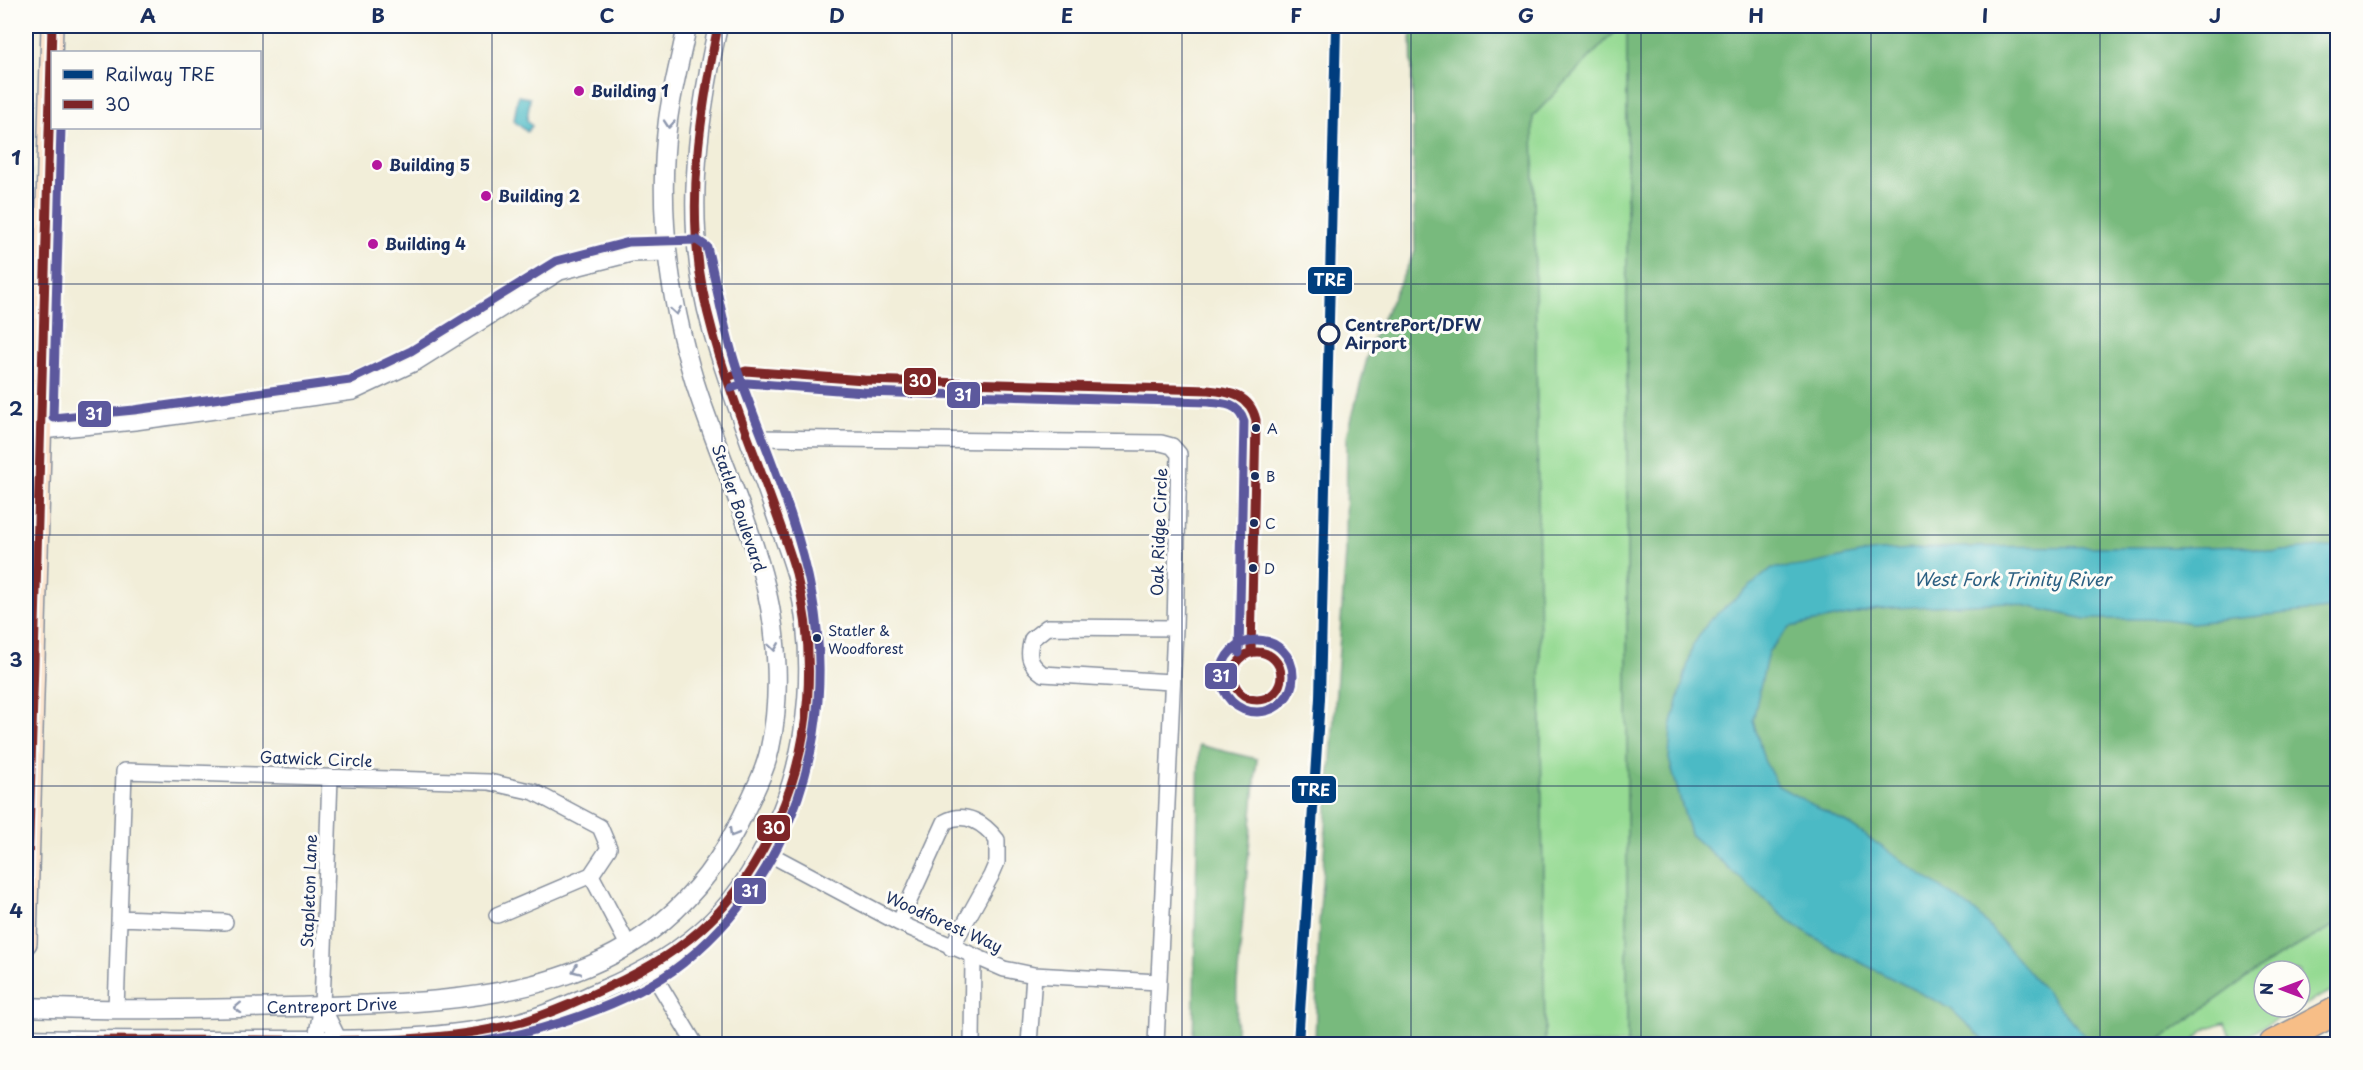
<svg xmlns="http://www.w3.org/2000/svg" width="2363" height="1070" viewBox="0 0 2363 1070" font-family="'Playpen Sans',sans-serif">
<rect width="100%" height="100%" fill="#fdfcf7"/>
<filter id="ink" filterUnits="userSpaceOnUse"><feTurbulence type="fractalNoise" baseFrequency=".0167" numOctaves="2"/><feDisplacementMap in="SourceGraphic" scale="12" xChannelSelector="R" yChannelSelector="G"/><feConvolveMatrix kernelMatrix="1 2 1 2 8 2 1 2 1" color-interpolation-filters="sRGB"/></filter>
<filter id="wash" filterUnits="userSpaceOnUse"><feTurbulence type="fractalNoise" baseFrequency=".008" numOctaves="4" result="noise"/><feDisplacementMap in="SourceGraphic" scale="24" xChannelSelector="R" yChannelSelector="G"/><feGaussianBlur stdDeviation="1.35" result="paint"/><feColorMatrix in="noise" values="0 0 0 0 0 0 0 0 0 0 0 0 0 0 0 0 0 1.4 0 .05"/><feComposite in="paint" operator="in"/></filter>
<g filter="url(#wash)">
<rect width="100%" height="100%" fill="#f2eed9"/>
<path fill="#95da93" stroke="#588478" stroke-width="1.5" fill-rule="evenodd" d="M1620 26H1627V1044H1545L1533 116Z
M26 54 29 58C28 146 35 234 33 323 32 349 35 380 28 405H26Z
M2337 924V988L2232 1043 2225 1022 2208 1028 2190 1044H2154L2272 960ZM2264 971H2300V1007H2264Z"/>
<path fill="#78ba7d" stroke="#4a746e" stroke-width="1.5" d="M1411 26H1620L1533 116 1545 1044H1315L1319 923 1346 553 1347 436 1371 343 1415 251Z
M1627 26H2337V924L2272 960 2154 1044H1627Z
M1199 745 1257 759 1237 984 1236 1044H1193Z"/>
<path fill="#4cbac5" stroke="#347492" stroke-width="1.5" d="M518 96 530 98 527 120 532 126 527 132 514 121Z
M2337 545V608L2192 623 2163 619H2086L2008 602 1877 609 1790 627 1768 652 1753 720 1764 760 1778 786 1850 825 1976 912 2092 1044H1988L1950 1008 1834 949 1790 922 1690 834 1669 759 1671 727 1693 645 1709 621 1772 568C1811 569 1842 554 1880 551 2000 542 2121 550 2242 546L2275 552Z"/>
</g>
<g filter="url(#ink)">
<g fill="none" stroke-linecap="round" stroke-linejoin="round">
<g stroke="#868e9c" stroke-width="18">
<path id="minor" d="M41 431 135 422 353 392 417 362 560 272 631 254 667 253
M750 438 1161 443 1172 446 1179 454 1175 628 1156 1044
M1171 682 1043 674C1029 664 1027 656 1032 639L1047 627 1175 628
M764 851 899 923 1004 969 1034 975 1158 982
M591 875 628 945
M497 915 591 875
M119 918 225 922
M899 923 945 822C965 810 985 824 997 840V862L991 876 951 948
M650 969 695 1044
M322 1006 341 1044
M116 1010 124 771 489 782 534 792 600 827 609 848 591 875
M315 1044 322 1006 330 777
M972 1044 973 957
M1029 1044 1034 975"/>
</g>
<g stroke="#868e9c" stroke-width="21">
<g id="tertiary">
<path id="s1" d="M26 1007C114 1011 202 1009 291 1007 470 1002 654 1003 743 815 753 794 765 772 770 748 781 698 778 639 766 588 749 518 717 452 695 383 669 299 657 208 668 120 672 89 681 57 687 26"/>
<path d="M26 1039C103 1041 181 1040 258 1040 341 1040 426 1042 507 1025 539 1019 570 1004 600 991 695 951 743 906 782 810 810 740 816 655 798 581 793 560 784 539 777 518 756 455 730 393 712 329 683 229 696 126 718 26"/>
</g>
</g>
<g stroke="#868e9c" stroke-width="24">
<path id="secondary" d="M26 943 52 26"/>
</g>
<g stroke="#868e9c" stroke-width="30">
<path id="motorway" d="M2273 1044 2338 1010"/>
</g>
<use href="#minor" stroke="#fff" stroke-width="15"/>
<use href="#tertiary" stroke="#fff" stroke-width="18"/>
<use href="#secondary" stroke="#fce5cf" stroke-width="21"/>
<use href="#motorway" stroke="#f7be87" stroke-width="27"/>
<g stroke="#fdfcf7" stroke-width="14">
<path id="bus-1" d="M727 377 746 371 864 380 1208 390C1231 392 1250 395 1256 420L1251 653
M1233 676a24 24 0 1 1 48 0a24 24 0 1 1-48 0Z
M26 943 52 26
M26 1039C103 1041 179 1040 256 1040 343 1040 436 1045 522 1022 552 1013 580 1000 608 987 692 949 740 904 778 819 812 744 817 653 796 573 768 479 723 389 703 292 686 204 700 113 718 26"/>
</g>
<g stroke="#fdfcf7" stroke-width="14">
<path id="bus-2" d="M61 128 53 418 134 410 350 380 411 351 556 261 629 242 697 240 707 247C718 290 724 333 739 375 765 448 798 519 812 595 838 732 792 875 683 963 631 1005 533 1035 467 1044
M731 388 747 383 864 392 1207 402C1223 403 1239 403 1244 421L1239 653
M1221 676a36 36 0 1 1 72 0a36 36 0 1 1-72 0Z"/>
</g>
<use href="#bus-1" stroke="#7d2527" stroke-width="9"/>
<use href="#bus-2" stroke="#5c599d" stroke-width="9"/>
<g stroke="#fdfcf7" stroke-width="15">
<path id="rail-1" d="M1298 1044 1320 698 1336 26"/>
</g>
<use href="#rail-1" stroke="#003e7e" stroke-width="10"/>
</g>
<defs><path id="oneway-chevron" d="M-2-3.5L2.5 0L-2 3.5" fill="none" stroke-width="1.6" stroke-linecap="round" stroke-linejoin="round" transform="scale(1.5)"/></defs>
<g stroke="#8d97ae">
<use href="#oneway-chevron" transform="translate(669 124) rotate(95)"/>
<use href="#oneway-chevron" transform="translate(676 311) rotate(80)"/>
<use href="#oneway-chevron" transform="translate(774 647) rotate(82)"/>
<use href="#oneway-chevron" transform="translate(733 833) rotate(120)"/>
<use href="#oneway-chevron" transform="translate(576 970) rotate(157)"/>
<use href="#oneway-chevron" transform="translate(238 1008) rotate(178)"/>
</g>
</g>
<path fill="none" stroke="#1b2f5e" stroke-width="1.5" stroke-opacity="0.55" d="M263 26V1044M492 26V1044M722 26V1044M952 26V1044M1182 26V1044M1411 26V1044M1641 26V1044M1871 26V1044M2100 26V1044M26 284H2338M26 535H2338M26 786H2338"/>
<g fill="#b5179e" stroke="#fdfcf7" stroke-width="2">
<circle cx="579" cy="91" r="6"/>
<circle cx="377" cy="165" r="6"/>
<circle cx="486" cy="196" r="6"/>
<circle cx="373" cy="244" r="6"/>
</g>
<circle fill="#fdfcf7" stroke="#1b2f5e" stroke-width="3" cx="1329" cy="334" r="10"/>
<g fill="#1b2f5e" stroke="#fdfcf7" stroke-width="2">
<circle cx="1256" cy="428" r="5"/>
<circle cx="1255" cy="476" r="5"/>
<circle cx="1254" cy="523" r="5"/>
<circle cx="1253" cy="568" r="5"/>
<circle cx="817" cy="638" r="5"/>
</g>
<g text-anchor="middle" stroke-width="6" stroke-linejoin="round" paint-order="stroke">
<g font-size="14" fill="#1b2f5e" stroke="#fdfcf7" text-anchor="start">
<text x="1267" y="434">A</text>
<text x="1266" y="482">B</text>
<text x="1265" y="529">C</text>
<text x="1264" y="574">D</text>
<text x="828" y="636">Statler &amp;<tspan x="828" dy="18">Woodforest</tspan></text>
</g>
<g font-size="16" font-weight="bold" fill="#1b2f5e" stroke="#fdfcf7" text-anchor="start">
<text x="591" y="97">Building 1</text>
<text x="389" y="171">Building 5</text>
<text x="498" y="202">Building 2</text>
<text x="385" y="250">Building 4</text>
</g>
<g font-size="16" font-weight="bold" fill="#1b2f5e" stroke="#fdfcf7" text-anchor="start">
<text x="1345" y="331">CentrePort/DFW<tspan x="1345" dy="18">Airport</tspan></text>
</g>
<g font-size="16" fill="#1b2f5e" stroke="#fdfcf7">
<text transform="translate(739 508) rotate(71)" y="6">Statler Boulevard</text>
<text transform="translate(1159 532) rotate(-88)" y="6">Oak Ridge Circle</text>
<text transform="translate(316 759) rotate(2)" y="6">Gatwick Circle</text>
<text transform="translate(309 891) rotate(-88)" y="6">Stapleton Lane</text>
<text transform="translate(944 922) rotate(24)" y="6">Woodforest Way</text>
<text dy="6" stroke="none"><textPath href="#s1" startOffset="306">Centreport Drive</textPath></text>
</g>
<g font-size="18" font-style="italic" fill="#2c6082" stroke="#fdfcf7">
<text x="2012" y="586">West Fork Trinity River</text>
</g>
</g>
<g stroke="#fdfcf7" stroke-width="2">
<rect x="1307" y="266" width="46" height="29" rx="6" fill="#003e7e"/>
<rect x="903" y="367" width="34" height="29" rx="6" fill="#7d2527"/>
<rect x="946" y="381" width="35" height="28" rx="6" fill="#5c599d"/>
<rect x="77" y="400" width="35" height="28" rx="6" fill="#5c599d"/>
<rect x="1204" y="662" width="34" height="28" rx="6" fill="#5c599d"/>
<rect x="1291" y="775" width="46" height="29" rx="6" fill="#003e7e"/>
<rect x="756" y="814" width="35" height="28" rx="6" fill="#7d2527"/>
<rect x="733" y="877" width="34" height="28" rx="6" fill="#5c599d"/>
</g>
<g font-size="16" text-anchor="middle" font-weight="bold" fill="#fff">
<text x="1330" y="286">TRE</text>
<text x="920" y="387">30</text>
<text x="963" y="401">31</text>
<text x="94" y="420">31</text>
<text x="1221" y="682">31</text>
<text x="1314" y="796">TRE</text>
<text x="774" y="834">30</text>
<text x="750" y="897">31</text>
</g>
<rect width="2363" height="1070" fill="none" stroke="#fdfcf7" stroke-width="66"/>
<rect x="51" y="51" width="210" height="78" fill="#fdfcf7" stroke="#a3aaba" stroke-width="1.5"/>
<rect x="63" y="70" width="30" height="9" fill="#003e7e" stroke="#a3aaba" stroke-width="1.5"/>
<text x="105" y="81" font-size="18" fill="#1b2f5e">Railway TRE</text>
<rect x="63" y="100" width="30" height="9" fill="#7d2527" stroke="#a3aaba" stroke-width="1.5"/>
<text x="105" y="111" font-size="18" fill="#1b2f5e">30</text>
<g transform="translate(2282 989) rotate(270)"><circle r="28" fill="#fdfcf7" stroke="#a3aaba" stroke-width="1.5"/>
<path d="M0-4.5L10 22L0 15L-10 22Z" fill="#b5179e"/>
<text y="-9" font-size="16" font-weight="bold" text-anchor="middle" fill="#1b2f5e">N</text>
</g>
<rect x="33" y="33" width="2297" height="1004" fill="none" stroke="#1b2f5e" stroke-width="2"/>
<g font-size="20" text-anchor="middle" font-weight="bold" fill="#1b2f5e">
<text x="148" y="23">A</text>
<text x="378" y="23">B</text>
<text x="607" y="23">C</text>
<text x="837" y="23">D</text>
<text x="1067" y="23">E</text>
<text x="1296" y="23">F</text>
<text x="1526" y="23">G</text>
<text x="1756" y="23">H</text>
<text x="1985" y="23">I</text>
<text x="2215" y="23">J</text>
<text x="16" y="165">1</text>
<text x="16" y="416">2</text>
<text x="16" y="667">3</text>
<text x="16" y="918">4</text>
</g>
</svg>
